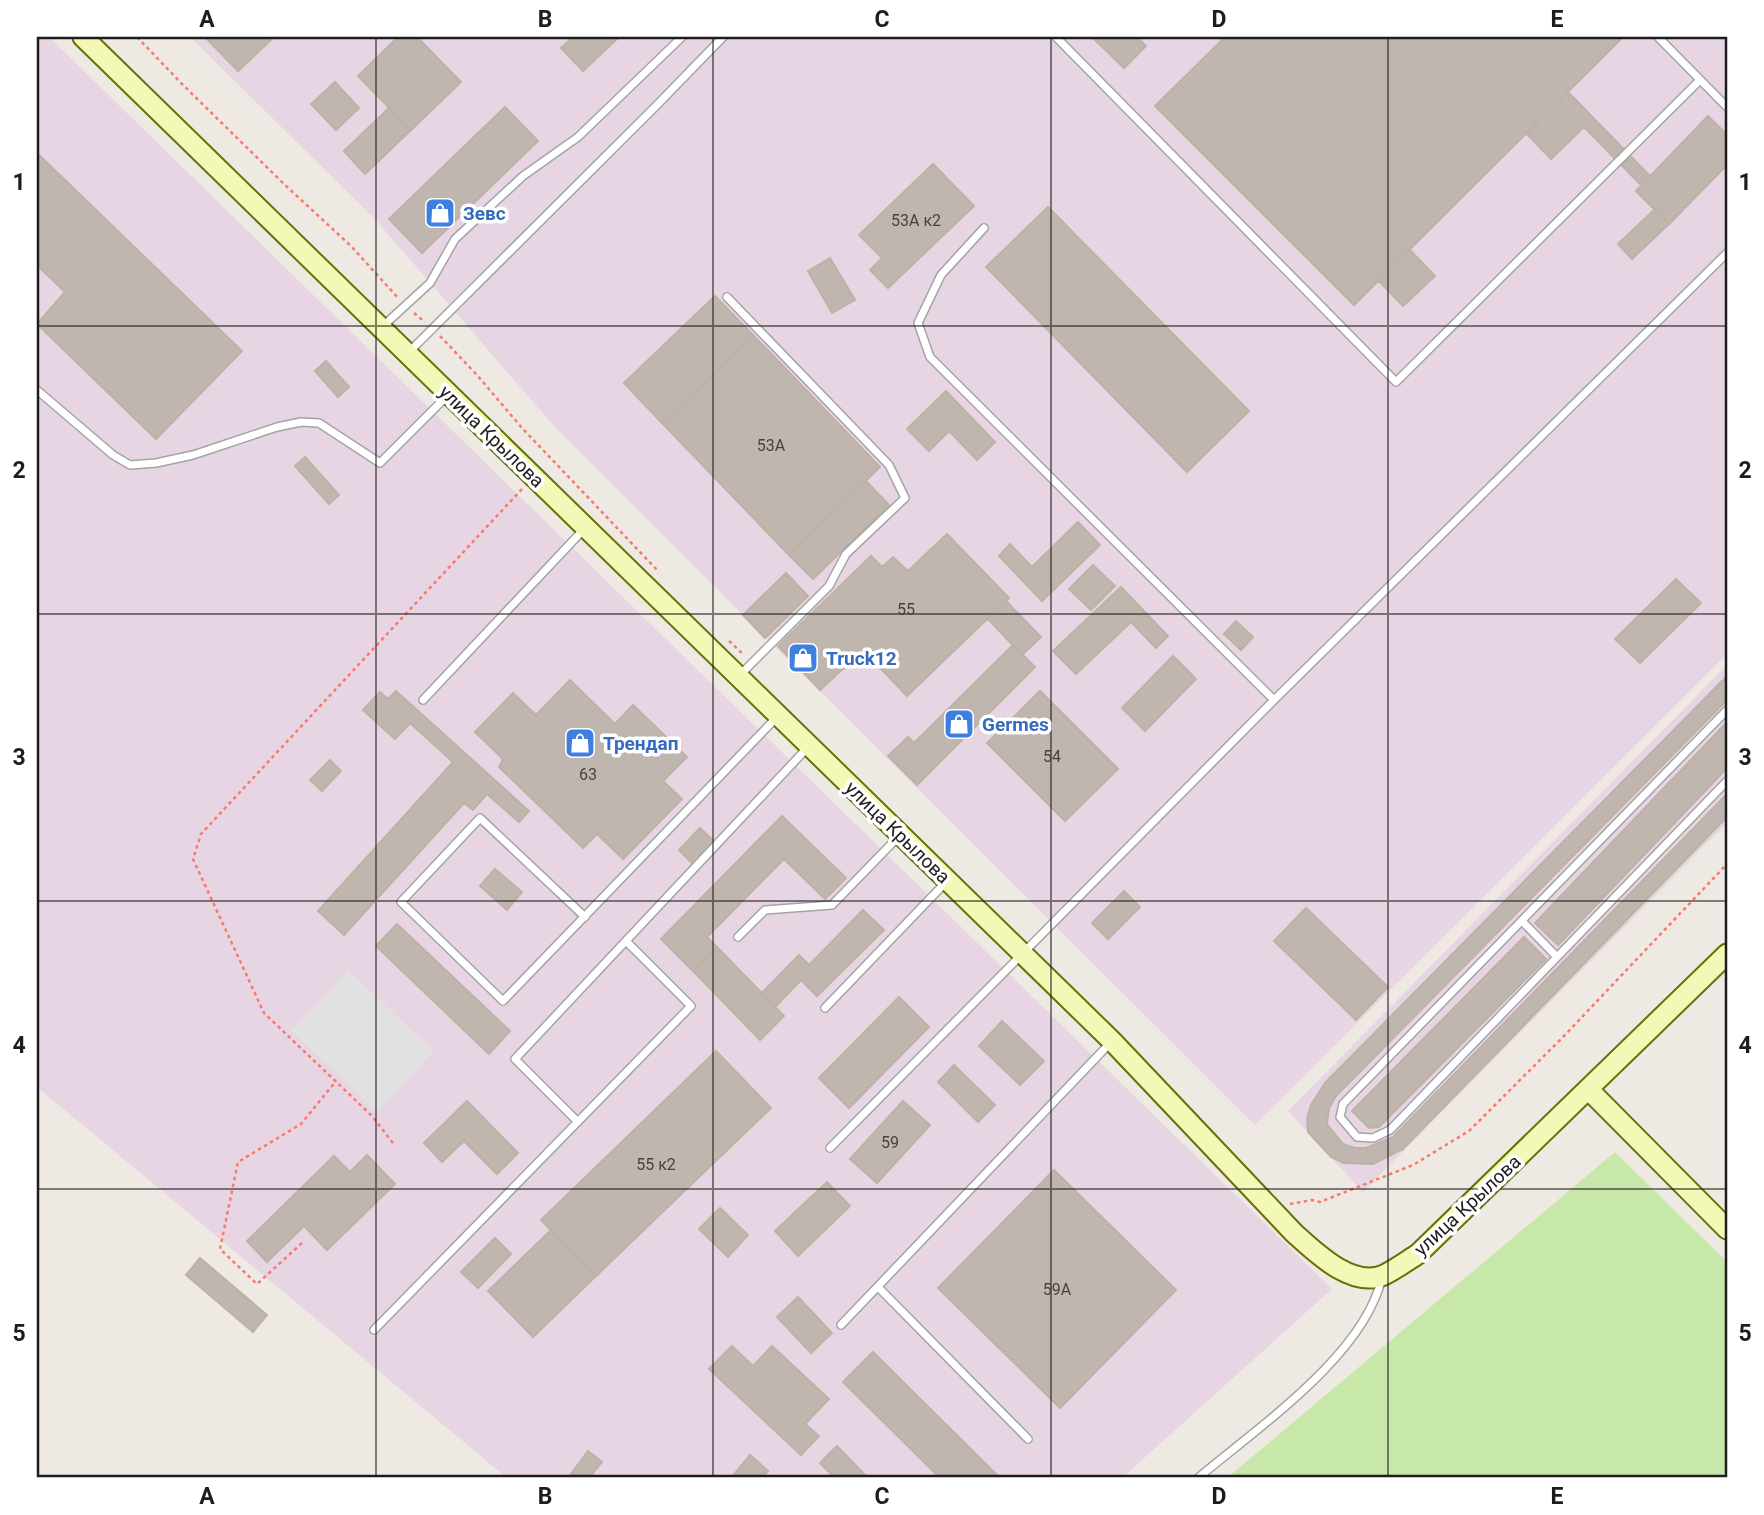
<svg xmlns="http://www.w3.org/2000/svg" width="1764" height="1515" viewBox="0 0 1764 1515" font-family="Roboto,sans-serif">
<rect width="100%" height="100%" fill="#eeeae3"/>
<path fill="#e7d5e3" d="M37 37H49L1332 1289 1122 1478H507L37 1087Z
M190 37H1727V654L1255 1125 553 425 374 218Z
M1727 665V823L1363 1192 1288 1111Z"/>
<path fill="#c7e8a9" d="M1615 1152 1727 1262V1478H1227Z"/>
<path fill="#e1e1e1" d="M348 970 434 1051 377 1112 291 1031Z"/>
<path fill="#beb6af" stroke="#bfb1a5" stroke-width="2" d="M205 37H274L238 71Z
M398 37H417L461 82 411 130 358 76Z
M573 37H619L583 71 561 48Z
M1092 37H1137L1146 46 1124 68Z
M1225 37H1623L1354 305 1155 106Z
M335 82 359 108 336 130 311 104Z
M1568 92 1650 176 1641 185 1584 127 1551 159 1526 133Z
M505 107 538 141 422 253 389 219Z
M389 108 411 130 365 174 344 151Z
M1708 116 1727 135V165L1669 224 1636 191Z
M37 153 242 351 156 439 37 324 65 292 37 265Z
M933 164 974 206 888 288 870 270 882 258 859 235Z
M1048 207 1249 411 1187 472 986 267Z
M1655 209 1669 224 1632 259 1618 244Z
M1410 250 1435 276 1403 306 1378 280Z
M830 258 855 300 832 313 808 271Z
M715 296 754 336 662 423 624 383Z
M754 336 880 467 789 555 662 423Z
M326 361 349 387 338 397 315 371Z
M946 391 995 442 977 460 949 431 929 451 907 429Z
M305 457 339 495 329 504 295 466Z
M866 481 889 505 813 579 789 555Z
M1078 522 1100 545 1042 601 999 556 1010 544 1032 567Z
M947 534 1009 598 907 696 863 650 820 690 778 646 871 556 882 567 893 557 908 571Z
M1093 565 1115 586 1091 610 1069 589Z
M786 573 808 596 765 638 743 615Z
M1676 579 1701 603 1640 663 1615 639Z
M1121 587 1168 636 1156 648 1131 622 1076 674 1053 651Z
M1005 600 1041 637 1022 655 987 618Z
M1236 621 1253 637 1241 650 1224 634Z
M1013 645 1035 667 917 785 888 756 908 737 914 743Z
M1173 656 1196 679 1145 731 1122 708Z
M1727 676V700L1336 1096 1329 1108 1327 1124 1343 1144 1355 1148H1366L1393 1137 1727 794V817L1403 1149 1373 1164 1344 1163 1331 1157 1308 1132 1307 1118 1311 1105 1325 1083Z
M570 680 615 724 633 705 687 757 663 781 682 799 623 859 597 834 583 848 499 767 503 759 475 732 513 693 536 715Z
M396 691 529 811 519 822 487 794 473 810 464 803 344 935 318 911 453 762 410 723 395 739 363 710 380 692 388 699Z
M1040 691 1118 769 1065 821 987 743Z
M1727 722V768L1558 945 1535 923Z
M330 760 341 771 322 791 310 780Z
M782 816 846 878 825 899 784 859 707 937 717 947 693 971 661 939Z
M700 828 715 842 693 864 679 850Z
M495 869 522 892 507 910 480 886Z
M1124 891 1140 907 1108 939 1092 923Z
M1306 908 1388 987 1356 1020 1274 941Z
M863 910 884 930 817 996 801 980 776 1006 762 993 799 955 809 965Z
M397 924 510 1031 489 1054 376 946Z
M1524 937 1546 959 1379 1127 1369 1128 1352 1111Z
M717 947 784 1016 760 1040 693 971Z
M899 997 929 1027 849 1108 819 1078Z
M1002 1021 1044 1061 1020 1085 979 1046Z
M716 1051 771 1108 596 1276 541 1220Z
M954 1065 995 1105 978 1122 938 1082Z
M467 1101 518 1153 497 1174 464 1141 442 1162 424 1143Z
M903 1101 930 1125 877 1183 850 1159Z
M367 1155 395 1184 327 1250 304 1226 267 1262 247 1241 334 1156 350 1172Z
M1054 1170 1176 1290 1060 1408 938 1288Z
M827 1182 850 1206 798 1256 775 1231Z
M720 1208 748 1235 728 1257 699 1229Z
M551 1230 596 1276 533 1337 488 1291Z
M495 1238 511 1254 478 1288 461 1272Z
M200 1258 267 1315 253 1332 186 1275Z
M798 1297 832 1333 811 1353 777 1317Z
M732 1346 753 1366 772 1346 829 1399 805 1424 819 1436 801 1455 709 1369Z
M873 1352 1000 1478H940L843 1382Z
M837 1446 868 1478H835L820 1463Z
M588 1451 602 1462 589 1478H568Z
M750 1455 768 1471 762 1478H731Z"/>
<g fill="none" stroke-linecap="round" stroke-linejoin="round">
<g stroke="#a4a4a4" stroke-width="10">
<path id="lane" d="M1056 37 1396 382 1700 80
M1658 37 1727 107
M727 297 889 465 905 498 846 554 829 586 739 676
M382 327 430 283 455 239 523 176 578 137 682 37
M408 353 655 107 723 37
M37 390 113 455 130 465 156 463 193 455 277 427 301 422 319 423 380 463 449 394
M423 700 585 528
M1274 700 1727 253
M1727 710 1343 1104 1340 1117 1357 1137 1373 1138 1390 1130 1727 781
M585 917 480 818 401 902 503 1001 778 716
M1522 921 1557 957
M738 937 765 910 832 905 900 835
M825 1008 947 881
M578 1122 515 1059 809 746
M830 1148 1274 700 930 357 918 323 941 275 984 228
M878 1287 1028 1439
M841 1325 1112 1041
M374 1330 691 1006 626 941
M1198 1478C1257 1428 1365 1355 1382 1277"/>
</g>
<g stroke="#657107" stroke-width="23">
<path id="secondary" d="M83 37 1112 1041 1294 1233C1315 1252 1352 1289 1384 1275 1396 1269 1407 1261 1418 1254L1727 954
M1589 1090 1727 1229"/>
</g>
<path stroke="#f77a6b" stroke-width="2.5" stroke-dasharray="3.5 3.5" stroke-linecap="butt" d="M137 37 182 84 285 185 351 246 399 299
M414 313 425 322
M440 336 477 375 522 428 659 572
M729 641 744 655
M393 1143 372 1116 264 1013 193 859 201 834 522 489
M1290 1204 1312 1200 1320 1202 1413 1165 1469 1131 1564 1036 1727 864
M302 1243 257 1284 220 1249 238 1162 301 1124 336 1081"/>
<use href="#lane" stroke="#fff" stroke-width="7"/>
<use href="#secondary" stroke="#f4f8b7" stroke-width="19"/>
</g>
<path fill="none" stroke="#1d1d1d" stroke-width="2" stroke-opacity="0.55" d="M376 37V1478M713 37V1478M1051 37V1478M1388 37V1478M37 326H1727M37 614H1727M37 901H1727M37 1189H1727"/>
<defs>
<g id="shop-square" transform="scale(1.575)"><rect x="-9" y="-9" width="18" height="18" rx="4" fill="#3f7fe0" stroke="#fff"/><path d="M-5-2.5h2.3a2.7 3.5 0 0 1 5.4 0H5L5.5 6h-11ZM-1.5-2.5h3a1.5 2.3 0 0 0-3 0Z" fill="#fff"/></g>
</defs>
<g fill-rule="evenodd">
<use href="#shop-square" x="440" y="213"/>
<use href="#shop-square" x="803" y="658"/>
<use href="#shop-square" x="959" y="724"/>
<use href="#shop-square" x="580" y="743"/>
</g>
<g text-anchor="middle" stroke-width="7" stroke-linejoin="round" paint-order="stroke">
<g font-size="16" fill="#454342">
<text x="916" y="226">53А к2</text>
<text x="771" y="451">53А</text>
<text x="906" y="615">55</text>
<text x="1052" y="762">54</text>
<text x="588" y="780">63</text>
<text x="890" y="1148">59</text>
<text x="656" y="1170">55 к2</text>
<text x="1057" y="1295">59А</text>
</g>
<g font-size="19" font-weight="bold" fill="#366cbe" stroke="#fff" text-anchor="start">
<text x="463" y="220">Зевс</text>
<text x="826" y="665">Truck12</text>
<text x="982" y="731">Germes</text>
<text x="603" y="750">Трендап</text>
</g>
<g font-size="19" fill="#1d1d1d" stroke="#fff">
<text transform="translate(492 436) rotate(44)" y="7">улица Крылова</text>
<text transform="translate(898 832) rotate(44)" y="7">улица Крылова</text>
<text transform="translate(1467 1205) rotate(-43)" y="7">улица Крылова</text>
</g>
</g>
<rect width="1764" height="1515" fill="none" stroke="#ffffff" stroke-width="77"/>
<rect x="38" y="38" width="1688" height="1438" fill="none" stroke="#1d1d1d" stroke-width="2.5"/>
<g font-size="23" text-anchor="middle" font-weight="bold" fill="#1d1d1d">
<text x="207" y="27">A</text>
<text x="545" y="27">B</text>
<text x="882" y="27">C</text>
<text x="1219" y="27">D</text>
<text x="1557" y="27">E</text>
<text x="19" y="190">1</text>
<text x="1745" y="190">1</text>
<text x="19" y="478">2</text>
<text x="1745" y="478">2</text>
<text x="19" y="765">3</text>
<text x="1745" y="765">3</text>
<text x="19" y="1053">4</text>
<text x="1745" y="1053">4</text>
<text x="19" y="1341">5</text>
<text x="1745" y="1341">5</text>
<text x="207" y="1504">A</text>
<text x="545" y="1504">B</text>
<text x="882" y="1504">C</text>
<text x="1219" y="1504">D</text>
<text x="1557" y="1504">E</text>
</g>
</svg>
